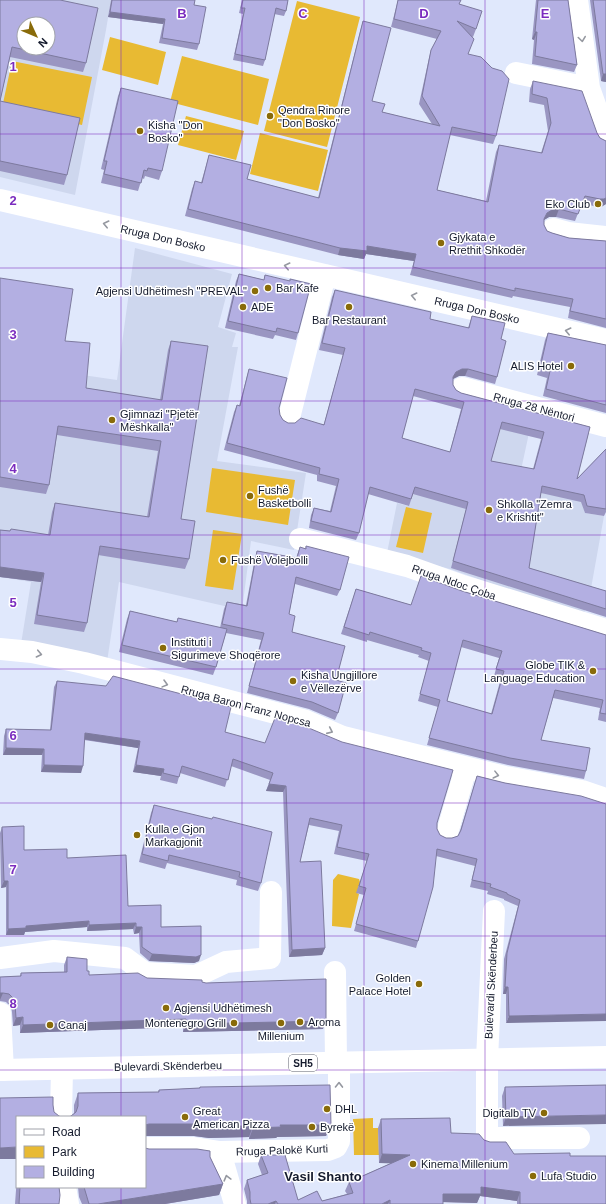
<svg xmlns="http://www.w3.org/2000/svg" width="606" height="1204" viewBox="0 0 606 1204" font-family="Arial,sans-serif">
<rect width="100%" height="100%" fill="#e0e8fc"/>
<path fill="#ced7ee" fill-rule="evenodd" d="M0 0H111L106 30 75 195 0 177ZM24 24H48V48H24Z
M135 248 232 274 218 327 236 333 232 347H238L217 461 306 473 294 550 251 541 242 610 119 582 107 662 21 644 31 582 0 577V363L117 380Z
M534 410 521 470 580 497 585 513 604 516 590 594 584 613 523 595 450 569 387 553 397 503 408 506 412 494 449 455Z"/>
<path fill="#e8ba33" d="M297 1 360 17 327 147 264 131Z
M110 37 166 52 158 85 102 70Z
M182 56 269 79 258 125 170 102Z
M12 61 92 77 82 125 2 108Z
M186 116 244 131 236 160 178 145Z
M260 133 328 150 318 191 250 174Z
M212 468 295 480 288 525 206 512Z
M406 507 432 513 423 553 396 547Z
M213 530 242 534 233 590 205 586Z
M338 874 359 879 360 882 357 893 359 894 351 928 332 926 333 880Z
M373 1118V1128H378L379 1155H354L353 1119Z"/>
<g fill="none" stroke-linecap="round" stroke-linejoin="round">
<path stroke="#fff" stroke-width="22" d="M577 0 589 88 606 136
M516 73 589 88
M0 200 606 340
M553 229 568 233 606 237
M462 388 606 426
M289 418 325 275
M300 539 407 566 463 586 606 630
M0 649 32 652 84 663 306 721 343 737 505 777 582 791 606 799
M447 833 466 768
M494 911 487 1059V1138H579
M0 958 54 951 125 958 145 973 196 976 226 962 270 958 271 892
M335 972 336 1063
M0 1013 3 1070
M61 1117 62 1069
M145 1148H194L220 1152 328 1150 336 1147 339 1141V1063
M220 1152 235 1204
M65 1187 68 1204"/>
<path stroke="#fff" stroke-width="22" d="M0 1070 606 1057"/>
</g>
<path fill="#9a96c2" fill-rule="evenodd" d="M0 0 86 63 83 72 10 57 0 101 67 175 64 185 0 171Z
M111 0H195L194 5 199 44 197 50 159 43 163 24 108 17Z
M242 0H288L286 11 284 16 274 14 265 60 263 66 233 60 243 14 239 13Z
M398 0H461L459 4 476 29 473 37 470 36 468 54 496 136 493 144 450 135 437 190 486 201 496 152 499 145 541 153 548 131 544 105 529 102 530 89 533 81 597 133 600 138 606 141V204L601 207H597L582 203 575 221 556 217H549L544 220V225L547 231 552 233 569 238 606 241V328L568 318 570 307 513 296 512 298 410 275 414 261 366 254 364 259 338 255 185 216 192 189 195 181 201 183 209 155 247 179 318 198 361 28 363 21 372 101 382 112 432 124 419 104 429 58 431 50 437 39 391 27Z
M536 0H568L577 65 574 72 532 64 534 40 532 39Z
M590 0H606V82L601 81Z
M121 88 162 171 159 180 145 176 144 179 142 178 138 191 101 183 104 170 101 169 118 96Z
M239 274 264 280 265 275 298 333 296 340 275 335 273 339 225 328 236 281Z
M0 278 65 341 86 388 160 400 168 350 171 341 181 519 189 559 185 569 98 555 87 623 84 632 34 624 41 582 0 577V530L48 535 52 512 55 503 147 517 158 451 57 435 49 485 46 494 0 487Z
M335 290 430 319 468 328 472 316 501 339 497 377 495 384 465 376H459L453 379V385L456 390 461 393 590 427 577 479 606 449V512L604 516 585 513 581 502 541 493 529 568 606 591V617L451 568 466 509 413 494 409 506 368 494 359 533 356 540 309 528 311 515 314 508 330 511 336 486 317 481V475L224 450 234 412 237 405 239 406 247 376 249 369 279 408 280 415 283 420 288 423 324 424 343 355 319 350 332 297ZM413 396 461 409 450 452 402 438ZM500 429 541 439 533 469 491 461Z
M548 333 606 345V413L543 396 547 378 537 375 545 340Z
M306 546 340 590 337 596 295 584 289 614 292 632 336 680 338 713 335 720 309 709 247 693 261 640 226 633 216 667 213 675 119 652 127 619 130 611 177 622 178 618 220 628 224 609 227 602 246 605 255 558 257 551 296 558 300 547 305 549Z
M356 589 411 605 462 591 606 635V722L598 720 600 708 553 698 541 740 586 771 584 779 508 765 427 745 438 707 418 701 429 661 418 657 419 655 367 640V642L341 634ZM461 647 499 658 494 676 501 678 491 714 447 701Z
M57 681 225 732 437 823V829L440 835 446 838H452L458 836 460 831 477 776 505 783 605 804 506 1023V994H503L504 959 518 906 504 900V899L487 894 488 891 470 887 475 866 436 856 418 941 416 948 354 931 364 895 356 893 367 861 334 854 339 831 309 825 300 862 325 948 322 955 289 957 283 792 266 791 270 780 231 766 225 787 180 773 177 784 160 780 161 776 133 772 138 748 84 740 81 773 41 772 42 755H3L4 736 6 729 50 730 54 687Z
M154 805 261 883 258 891 236 885 237 880 167 863 165 869 139 862 151 813Z
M2 827 24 850 67 858 128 906 161 927 199 961 194 963 149 961 140 953 139 933 134 934 133 929 87 931V927L25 932 24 935H6V887L1 888 0 833Z
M67 957 87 971 89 975 147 978 202 982 323 1029 183 1032V1027L20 1033V1025L13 1026 12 1012 11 1007 6 1002 0 1001V977L20 976 21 973 64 972V965Z
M606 1085 503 1126 502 1096 505 1087Z
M200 1087 331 1125 326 1136 277 1137 276 1138 249 1139V1137L209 1138 194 1136H145L71 1116 74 1114V1105L78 1093 158 1092 159 1090 199 1088Z
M381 1119 484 1140 514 1154 570 1156 606 1204H517V1201L480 1196 477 1203 443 1202V1204H247V1201L244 1189 247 1180 262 1175 258 1164 261 1155 298 1200 322 1201 347 1194 345 1191 349 1182 391 1163H379L378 1128Z
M149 1149 210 1157 223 1184 219 1195 165 1204H82L79 1197 78 1187H145Z
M17 1176V1187H59V1204H15Z"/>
<path fill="#7d7a9e" d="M110 12 165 19 163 24 108 17Z
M535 32H537L534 40 532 39Z
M603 74H606V82L601 81Z
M606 198V204L601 207H597L600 199Z
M559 209 556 217H549L544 220V219L547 213 552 210Z
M367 246 416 254 414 261 366 254 364 259 338 255 340 248Z
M462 369H468L465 376H459L453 379 450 384 453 377 456 372Z
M0 567 44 573 41 582 0 577Z
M85 733 140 741 138 748 82 739Z
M6 748 44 749 42 755H3Z
M44 765 83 766 81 773 41 772Z
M136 765 164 769 161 776 133 772Z
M269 784 286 786 283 792 266 791Z
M4 881H8L6 887 1 888Z
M89 921 87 927 25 932 24 935H6L8 929 26 926Z
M136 923 133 929 87 931 89 925Z
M136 927H142L139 933 134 934Z
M325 948 322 955 289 957 292 950Z
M152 954 201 955 199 961 194 963 149 961Z
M505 987H508L506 994H503Z
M0 993H3L0 1000Z
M606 1014V1021L506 1023 509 1016Z
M23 1017 20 1025 13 1026 16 1018Z
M186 1019 183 1027 20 1033 23 1025Z
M326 1021 323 1029 183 1032 186 1024Z
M606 1115V1124L503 1126 506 1117Z
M149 1124H198L253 1126 249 1137 209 1138 194 1136H145V1125Z
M280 1125H331L326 1136 277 1137 276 1138 249 1139 253 1128Z
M17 1147V1159H0V1148Z
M382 1154 410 1155 407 1164 379 1163Z
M223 1184 219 1195 165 1204H98Z
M481 1187 520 1192 517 1201 480 1196 477 1203 440 1202 443 1194Z
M390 1200 388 1204H382Z
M276 1201 275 1204H268Z"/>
<path fill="#b3afe2" stroke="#7d7a9e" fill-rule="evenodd" d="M0 0H60L98 8 86 63 12 47 0 101 80 118 67 175 0 161ZM24 24H48V48H24Z
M112 0H195L194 5 206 7 199 44 162 38 165 19 110 12Z
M243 0H288L286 11 276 8 265 60 235 54 245 8H241Z
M398 0H461L459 4 482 11 476 29 457 21 474 39 468 54 481 57 492 68 502 71 509 79 496 136 452 127 437 190 488 202 499 145 542 153 551 123 547 98 532 94 533 81 582 91 597 133 600 138 606 141V198L604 199H600L585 196 578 214 559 209 552 210 547 213 544 219V225L547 231 552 233 569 238 606 241V319L570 311 573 299 515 288V291L413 267 416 254 367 246V251L340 248 188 209 195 181 202 183 209 155 251 165 247 179 319 198 363 21 391 28 372 101 385 104 382 112 440 126 422 96 431 50 441 31 394 19Z
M538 0H568L577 65 535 56 537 32H535Z
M593 0H606V74H603Z
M121 88 178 101 162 171 148 168 147 171 144 170 141 183 104 174 107 161H104Z
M239 274 264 280 265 275 290 281V279L311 284 298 333 277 328 276 332 228 321Z
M0 278 73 289 65 341 90 343 86 388 162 400 171 341 208 346 181 519 195 521 189 559 100 546 87 623 37 615 44 573 0 567V530L10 531 11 529 50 535 55 503 149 517 161 441 58 426 49 485 0 477Z
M335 290 431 312 430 319 469 328 472 316 505 323 501 339 506 341 497 377 468 369H462L456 372 453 377V385L456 390 461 393 590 427 577 479 606 449V509L587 506 584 495 542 486 529 568 606 591V609L453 561 468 502 415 487 411 499 370 487 359 533 311 521 314 508 331 512 339 479 319 474 320 468 227 443 237 405 240 406 249 369 287 378 279 408 280 415 283 420 288 423H295L301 418 324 425 345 348 322 343ZM415 389 464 402 450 452 402 438ZM502 422 544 432 534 469 491 461Z
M548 333 606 345V405L546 389 550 371 540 368Z
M306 546 349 557 340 590 296 577 289 614 295 616 292 632 345 646 336 680 346 683 338 713 312 702 249 686 264 633 222 624 227 602 247 606 257 551 297 558 300 547 306 549Z
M421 576 462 591 606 635V714L600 713 603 700 555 690 541 740 590 748 586 771 510 758 429 738 440 700 420 694 431 653 421 650 422 648 370 632 369 635 344 627 356 589 411 605ZM463 640 502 651 496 669 504 671 492 714 447 701Z
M130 611 177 622 178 618 227 629 216 667 122 645Z
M113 676 231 707 225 732 265 743 275 718 304 726 342 742 453 770 437 823V829L440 835 446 838H452L458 836 461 830 477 776 505 783 581 796 606 804V1014L509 1016 508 987H505L507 953 520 900 507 894V893L490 887 491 884 472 880 477 859 437 849 433 887 418 941 356 924 366 888 359 886 369 854 337 847 342 825 310 818 300 862 321 861 325 948 292 950 286 786 269 784 273 773 233 759 228 780 182 766 179 777 163 773 164 769 136 765 140 741 85 733 83 766 44 765V749L6 748V729L51 730 57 681 106 686Z
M154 805 212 819 213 817 272 832 261 883 239 877 240 872 169 855 168 861 142 854Z
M24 826V850L67 849V858L126 855 128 906 161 905V927L201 926V955L196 957 152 954 142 947V927H136V923L89 925V921L26 926V928L8 929V881H4L2 827Z
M67 957 87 959V971H89V975L138 973 147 978 202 980V982L206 983 326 979V1021L186 1024V1019L23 1025V1017L16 1018 15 1004 14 999 9 994 3 993H0V977L21 976V973L67 972Z
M330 1085 331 1125H280L281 1127 253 1128V1126H213L198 1124H149L145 1125V1117H69L71 1116 76 1112 78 1106V1093L159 1092V1090L200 1088V1087Z
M606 1085V1115L506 1117 505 1087Z
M53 1097V1105L54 1112 59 1116 61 1117H17V1147L0 1148V1098Z
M450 1118 451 1133 479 1134 484 1140 490 1142H506L514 1154 570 1153V1156H606V1204H520V1192L481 1187V1194H443V1204H390V1200L382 1204H278L276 1201 268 1204H251L250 1199V1192L247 1180 268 1173 261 1155H285L298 1200 317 1191 322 1201 353 1193 349 1182 410 1155 382 1154 381 1119Z
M145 1148 149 1149H197L210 1151V1157L223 1184 98 1204H89L84 1187H145Z
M20 1187H59L60 1195 59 1204H19Z"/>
<defs><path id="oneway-chevron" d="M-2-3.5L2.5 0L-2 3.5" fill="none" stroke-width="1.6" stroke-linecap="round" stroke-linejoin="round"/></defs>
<g stroke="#9598a0">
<use href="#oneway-chevron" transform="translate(582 39) rotate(82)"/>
<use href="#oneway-chevron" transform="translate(106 224) rotate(-167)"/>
<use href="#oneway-chevron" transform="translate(287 266) rotate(-167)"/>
<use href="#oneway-chevron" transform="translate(414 296) rotate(-167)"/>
<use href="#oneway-chevron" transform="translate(568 331) rotate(-167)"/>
<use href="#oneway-chevron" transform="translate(39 654) rotate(12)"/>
<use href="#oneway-chevron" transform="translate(165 684) rotate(15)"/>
<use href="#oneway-chevron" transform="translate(330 731) rotate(24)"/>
<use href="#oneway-chevron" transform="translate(496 775) rotate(14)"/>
<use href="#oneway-chevron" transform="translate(339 1085) rotate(-89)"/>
<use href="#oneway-chevron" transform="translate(227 1178) rotate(-105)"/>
</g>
<path fill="none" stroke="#7b2cbf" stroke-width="1" stroke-opacity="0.55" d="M121 0V1117M242 0V1204M364 0V1204M485 0V1204M0 134H606M0 268H606M0 401H606M0 535H606M0 669H606M0 803H606M0 936H606M0 1070H606M121 1187V1204"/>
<g fill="#896b09" stroke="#fff" stroke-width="1.5">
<circle cx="270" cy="116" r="4"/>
<circle cx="140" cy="131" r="4"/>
<circle cx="598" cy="204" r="4"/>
<circle cx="441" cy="243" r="4"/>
<circle cx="268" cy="288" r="4"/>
<circle cx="255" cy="291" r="4"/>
<circle cx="243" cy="307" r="4"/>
<circle cx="349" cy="307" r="4"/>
<circle cx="571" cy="366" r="4"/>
<circle cx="112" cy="420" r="4"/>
<circle cx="250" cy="496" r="4"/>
<circle cx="489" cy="510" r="4"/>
<circle cx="223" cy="560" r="4"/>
<circle cx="163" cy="648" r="4"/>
<circle cx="593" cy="671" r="4"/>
<circle cx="293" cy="681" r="4"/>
<circle cx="137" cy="835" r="4"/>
<circle cx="419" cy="984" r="4"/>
<circle cx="166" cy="1008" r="4"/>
<circle cx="300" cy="1022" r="4"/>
<circle cx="234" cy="1023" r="4"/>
<circle cx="281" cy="1023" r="4"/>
<circle cx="50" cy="1025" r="4"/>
<circle cx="327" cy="1109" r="4"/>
<circle cx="544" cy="1113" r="4"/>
<circle cx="185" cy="1117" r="4"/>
<circle cx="312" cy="1127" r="4"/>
<circle cx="413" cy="1164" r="4"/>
<circle cx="533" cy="1176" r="4"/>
</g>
<g text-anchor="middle" stroke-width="3" stroke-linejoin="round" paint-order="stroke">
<rect fill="#fff" stroke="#5a5f6b" stroke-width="1" x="289" y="1055" width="28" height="16" rx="3"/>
<g font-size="10" font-weight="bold" fill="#141a2c">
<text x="303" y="1067">SH5</text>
</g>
<g font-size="11" fill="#141a2c" stroke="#fff" text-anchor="start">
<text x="278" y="114">Qendra Rinore<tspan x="278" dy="13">"Don Bosko"</tspan></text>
<text x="148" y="129">Kisha "Don<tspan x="148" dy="13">Bosko"</tspan></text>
<text x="590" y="208" text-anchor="end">Eko Club</text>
<text x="449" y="241">Gjykata e<tspan x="449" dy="13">Rrethit Shkodër</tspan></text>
<text x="276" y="292">Bar Kafe</text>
<text x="247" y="295" text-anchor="end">Agjensi Udhëtimesh "PREVAL"</text>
<text x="251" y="311">ADE</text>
<text x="349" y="324" text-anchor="middle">Bar Restaurant</text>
<text x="563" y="370" text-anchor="end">ALIS Hotel</text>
<text x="120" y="418">Gjimnazi "Pjetër<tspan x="120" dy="13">Mëshkalla"</tspan></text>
<text x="258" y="494">Fushë<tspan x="258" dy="13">Basketbolli</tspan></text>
<text x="497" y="508">Shkolla "Zemra<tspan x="497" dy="13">e Krishtit"</tspan></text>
<text x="231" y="564">Fushë Volejbolli</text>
<text x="171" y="646">Instituti i<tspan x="171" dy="13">Sigurimeve Shoqërore</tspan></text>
<text x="585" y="669" text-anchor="end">Globe TIK &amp;<tspan x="585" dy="13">Language Education</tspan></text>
<text x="301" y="679">Kisha Ungjillore<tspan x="301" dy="13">e Vëllezërve</tspan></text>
<text x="145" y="833">Kulla e Gjon<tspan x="145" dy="13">Markagjonit</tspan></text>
<text x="411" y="982" text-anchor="end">Golden<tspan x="411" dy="13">Palace Hotel</tspan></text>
<text x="174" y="1012">Agjensi Udhëtimesh</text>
<text x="308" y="1026">Aroma</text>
<text x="226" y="1027" text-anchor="end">Montenegro Grill</text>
<text x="58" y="1029">Canaj</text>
<text x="281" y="1040" text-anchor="middle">Millenium</text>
<text x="335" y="1113">DHL</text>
<text x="193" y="1115">Great<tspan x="193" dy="13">American Pizza</tspan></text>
<text x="536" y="1117" text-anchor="end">Digitalb TV</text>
<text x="320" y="1131">Byrekë</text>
<text x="421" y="1168">Kinema Millenium</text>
<text x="541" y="1180">Lufa Studio</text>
</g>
<g font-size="11" fill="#141a2c" stroke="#fff">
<text transform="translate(163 238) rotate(13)" y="4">Rruga Don Bosko</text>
<text transform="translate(477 310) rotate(13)" y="4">Rruga Don Bosko</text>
<text transform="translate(534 407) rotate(15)" y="4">Rruga 28 Nëntori</text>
<text transform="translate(454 582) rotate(19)" y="4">Rruga Ndoc Çoba</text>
<text transform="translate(246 706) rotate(15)" y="4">Rruga Baron Franz Nopcsa</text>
<text transform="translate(491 985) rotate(-87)" y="4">Bulevardi Skënderbeu</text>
<text transform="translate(168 1066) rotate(-1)" y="4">Bulevardi Skënderbeu</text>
<text transform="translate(282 1150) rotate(-2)" y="4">Rruga Palokë Kurti</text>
</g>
<g font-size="13" font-weight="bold" fill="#141a2c" stroke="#fff">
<text x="323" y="1181">Vasil Shanto</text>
</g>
</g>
<g font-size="13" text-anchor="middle" font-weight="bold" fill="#7b2cbf" stroke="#fff" stroke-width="3" stroke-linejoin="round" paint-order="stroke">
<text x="182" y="18">B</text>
<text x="303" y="18">C</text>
<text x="424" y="18">D</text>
<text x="545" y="18">E</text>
<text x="13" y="71">1</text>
<text x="13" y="205">2</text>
<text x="13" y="339">3</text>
<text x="13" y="473">4</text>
<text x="13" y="607">5</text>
<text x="13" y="740">6</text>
<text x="13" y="874">7</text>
<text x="13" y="1008">8</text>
</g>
<rect x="16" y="1116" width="130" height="72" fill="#ffffff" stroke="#a1a3ab"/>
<rect x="24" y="1129" width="20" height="6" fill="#ffffff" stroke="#a1a3ab"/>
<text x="52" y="1136" font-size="12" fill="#141a2c">Road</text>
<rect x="24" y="1146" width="20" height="12" fill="#e8ba33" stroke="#a1a3ab"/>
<text x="52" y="1156" font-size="12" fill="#141a2c">Park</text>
<rect x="24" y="1166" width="20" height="12" fill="#b3afe2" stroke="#a1a3ab"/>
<text x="52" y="1176" font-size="12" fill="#141a2c">Building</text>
<g transform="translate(36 36) rotate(134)"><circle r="19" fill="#ffffff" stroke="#a1a3ab"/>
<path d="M0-3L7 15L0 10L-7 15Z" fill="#896b09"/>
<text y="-6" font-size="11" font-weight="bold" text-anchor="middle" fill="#141a2c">N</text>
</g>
</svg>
